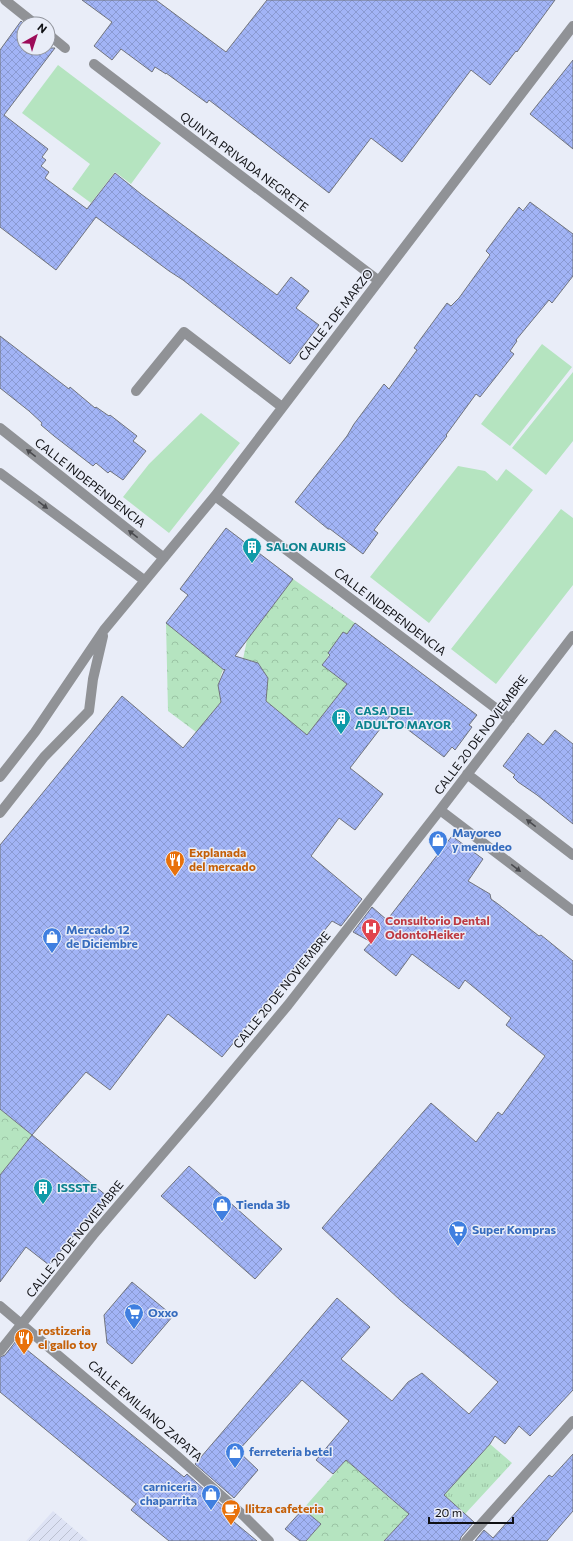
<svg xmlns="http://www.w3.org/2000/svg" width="573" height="1541" viewBox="0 0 573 1541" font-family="Commissioner,sans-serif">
<defs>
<pattern id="industrial-furrows" width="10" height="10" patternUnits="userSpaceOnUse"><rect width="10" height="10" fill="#dde2f4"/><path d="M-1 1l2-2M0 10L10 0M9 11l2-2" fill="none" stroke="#bcc1d0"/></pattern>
<pattern id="grass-tufts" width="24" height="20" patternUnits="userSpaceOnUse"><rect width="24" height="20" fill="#b5e4c0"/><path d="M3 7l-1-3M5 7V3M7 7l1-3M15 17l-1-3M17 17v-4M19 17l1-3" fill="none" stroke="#9ac3a4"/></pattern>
<pattern id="park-crowns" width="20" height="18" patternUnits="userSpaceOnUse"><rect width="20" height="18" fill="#b5e4c0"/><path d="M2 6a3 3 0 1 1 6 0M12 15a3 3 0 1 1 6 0" fill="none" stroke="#9ac3a4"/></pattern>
<pattern id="building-cross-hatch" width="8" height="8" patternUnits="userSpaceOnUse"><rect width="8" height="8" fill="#a2b4f6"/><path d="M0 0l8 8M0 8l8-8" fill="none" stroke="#8a9ad2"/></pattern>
</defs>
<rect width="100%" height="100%" fill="#e9edf8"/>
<path fill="url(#industrial-furrows)" d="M53 1511 88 1541H26Z"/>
<path fill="url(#grass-tufts)" d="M490 1444 512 1463 465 1514 432 1484 472 1464Z"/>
<path fill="url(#park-crowns)" d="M293 579 355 623 347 634 343 632C335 642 330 654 323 665L347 684 258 798 291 722 266 701 268 678 258 663 243 659 247 640Z
M166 623 223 669 218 685 221 702 196 732 168 711Z
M0 1109 32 1135 0 1175Z
M346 1460 393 1501 422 1499 384 1541H306L321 1524 303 1509Z"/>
<path fill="#b5e4c0" d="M58 65 161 143 131 184 115 172 91 203 72 189 90 164 22 113Z
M542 344 572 367 510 446 481 424Z
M573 372V441L546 475 512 448Z
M201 413 240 443 169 533 123 497 149 464Z
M458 466 485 471 497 481 506 469 533 490 429 623 370 577Z
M561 509 573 518V585L496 684 451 649Z"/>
<path fill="url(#building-cross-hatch)" stroke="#71747d" d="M82 0H156L226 52 267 0H555L517 52 516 51 490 85 471 70 402 162 371 138 329 193 209 100 207 103 166 73V74L155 67 152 72 121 49 112 60 94 46 112 22Z
M21 21 24 24V48H55L4 115 48 149 42 157 46 160 41 166 49 172 45 178 87 209 115 173 141 194 277 295 291 277 309 291 296 308 319 325 290 364 183 280 169 271 96 217 56 270 0 227V50Z
M573 60V149L530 114Z
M530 202 573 234V276L552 303 549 300 516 340 517 341 510 351 514 354 480 397 476 394 446 435 447 436 374 530 378 533 363 554 330 529H328L295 502 347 436 354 424 384 384 389 389 417 350 414 348 447 303 451 306 459 298 490 255 486 251 519 207 523 211Z
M0 336 69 389 70 387 95 408 96 407 109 416 110 415 137 436 133 441 146 451 123 480 110 471 108 473 96 463 93 466 54 436 41 425 42 423 29 411 0 388Z
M226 528 293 579 235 656 258 663 268 678 266 701 307 735 347 684 322 665 330 655 328 653 343 632 347 634 355 623 477 715 469 725 472 727 455 750 452 747 444 757 390 716 350 768 383 794 355 830 339 818 311 856 362 899 341 926 332 921 222 1057 168 1014 110 1090 86 1072 32 1135 0 1109V845L122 696 183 748 221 702 218 685 225 669 224 670 166 623 188 595 180 589Z
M555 730 573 744V824L537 795 518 782 513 777 515 775 503 766 528 733 543 745Z
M452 836 483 859 468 881 490 894 491 899 498 904 539 936 541 935 573 961V1390L530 1436 519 1426 505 1444 495 1436 490 1444 444 1495 474 1522 461 1537 460 1541H384L409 1514 346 1460 333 1474 316 1460 349 1421 302 1380 238 1451 258 1470 234 1498 195 1464 337 1298 370 1327 341 1359 392 1401 408 1382 422 1373 469 1414 498 1382 400 1300 322 1228 431 1103 476 1142 498 1112 502 1115 545 1056 506 1025 511 1018 465 980 459 989 412 954 396 976 364 950 371 942 353 932 372 907 387 920Z
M32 1135 107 1196 49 1265 26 1247 0 1282V1175Z
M189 1166 282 1249 255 1279 161 1196Z
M132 1282 173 1316 132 1364 107 1343 104 1315Z
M16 1341 184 1477 187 1474 225 1508 222 1512 257 1541H169L131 1510 136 1504 0 1392V1357L5 1355Z
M573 1454V1511L547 1541H475L484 1530 493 1538 549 1475 552 1477Z
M303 1509 321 1524 306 1541H300L285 1529Z"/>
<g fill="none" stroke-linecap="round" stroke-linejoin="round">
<path stroke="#909296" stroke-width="10" d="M5 0 35 24
M48 34 65 48
M94 64 379 281
M136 391 184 332 282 407
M0 428 164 558
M0 473 144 580
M215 496 510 719
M467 774 573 855
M0 777 35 732 104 630 215 496 573 26
M440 810 573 911
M0 813 44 757 89 711 93 679 103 636
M0 1306 176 1455 244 1516 269 1541
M0 1351 93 1235 207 1102 288 1005 440 810 573 636
M466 1541 573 1421"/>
</g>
<defs><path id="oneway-solid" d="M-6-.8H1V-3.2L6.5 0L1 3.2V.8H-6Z"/></defs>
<g fill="#494a4e">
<use href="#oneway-solid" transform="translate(31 453) rotate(-142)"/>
<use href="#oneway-solid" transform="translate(43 505) rotate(37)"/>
<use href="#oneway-solid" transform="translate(133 534) rotate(-142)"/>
<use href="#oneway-solid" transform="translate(531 823) rotate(-143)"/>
<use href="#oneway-solid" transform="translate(516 868) rotate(37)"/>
</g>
<defs>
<g id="building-pin" transform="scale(1)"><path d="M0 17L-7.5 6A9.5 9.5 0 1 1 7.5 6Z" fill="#0f9aa8" stroke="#e9edf8"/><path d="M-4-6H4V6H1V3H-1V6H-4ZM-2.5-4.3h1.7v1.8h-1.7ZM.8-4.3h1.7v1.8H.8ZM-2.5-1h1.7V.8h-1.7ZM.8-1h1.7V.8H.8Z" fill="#fff"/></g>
<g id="shop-pin" transform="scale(1)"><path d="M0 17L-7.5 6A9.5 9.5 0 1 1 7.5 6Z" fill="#3f7fe0" stroke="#e9edf8"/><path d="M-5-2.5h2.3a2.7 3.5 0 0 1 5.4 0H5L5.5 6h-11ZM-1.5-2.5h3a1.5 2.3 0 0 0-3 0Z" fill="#fff"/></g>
<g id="restaurant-pin" transform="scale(1)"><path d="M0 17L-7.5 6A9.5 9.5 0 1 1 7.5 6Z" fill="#e8710a" stroke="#e9edf8"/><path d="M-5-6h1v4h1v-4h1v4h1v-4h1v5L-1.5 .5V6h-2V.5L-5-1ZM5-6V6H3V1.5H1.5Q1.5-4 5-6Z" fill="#fff"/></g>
<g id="hospital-pin" transform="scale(1)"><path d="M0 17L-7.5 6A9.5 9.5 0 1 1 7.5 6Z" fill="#e0444e" stroke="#e9edf8"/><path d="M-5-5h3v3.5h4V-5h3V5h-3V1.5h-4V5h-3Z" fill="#fff"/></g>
<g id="supermarket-pin" transform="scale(1)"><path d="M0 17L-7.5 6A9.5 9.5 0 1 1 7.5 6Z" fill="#3f7fe0" stroke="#e9edf8"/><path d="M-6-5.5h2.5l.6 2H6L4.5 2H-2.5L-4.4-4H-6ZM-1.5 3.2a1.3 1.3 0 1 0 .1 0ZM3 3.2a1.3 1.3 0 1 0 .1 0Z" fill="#fff"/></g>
<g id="cafe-pin" transform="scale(1)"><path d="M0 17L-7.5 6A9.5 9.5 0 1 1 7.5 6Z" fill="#e8710a" stroke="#e9edf8"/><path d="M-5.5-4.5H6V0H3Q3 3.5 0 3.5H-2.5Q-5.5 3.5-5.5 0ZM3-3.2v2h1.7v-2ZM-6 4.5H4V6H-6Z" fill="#fff"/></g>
</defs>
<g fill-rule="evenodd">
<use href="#building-pin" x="252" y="547"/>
<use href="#building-pin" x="341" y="718"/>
<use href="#shop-pin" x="438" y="840"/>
<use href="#restaurant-pin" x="175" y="860"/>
<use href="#hospital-pin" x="371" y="928"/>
<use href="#shop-pin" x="52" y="937"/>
<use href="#building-pin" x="43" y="1188"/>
<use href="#shop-pin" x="222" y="1205"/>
<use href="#supermarket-pin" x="458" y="1230"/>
<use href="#supermarket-pin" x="134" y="1313"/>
<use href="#restaurant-pin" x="24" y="1338"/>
<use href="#shop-pin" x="235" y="1452"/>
<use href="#shop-pin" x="211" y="1494"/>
<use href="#cafe-pin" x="231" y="1509"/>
</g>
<g text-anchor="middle" stroke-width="3" stroke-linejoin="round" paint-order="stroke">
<g font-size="12" fill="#0f1014" stroke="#e9edf8">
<text transform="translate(244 162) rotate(37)" y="4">QUINTA PRIVADA NEGRETE</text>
<text transform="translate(336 315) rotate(-52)" y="4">CALLE 2 DE MARZO</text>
<text transform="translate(90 483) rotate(38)" y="4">CALLE INDEPENDENCIA</text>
<text transform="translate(390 612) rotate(37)" y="4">CALLE INDEPENDENCIA</text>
<text transform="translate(481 735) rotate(-53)" y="4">CALLE 20 DE NOVIEMBRE</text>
<text transform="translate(282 990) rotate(-51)" y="4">CALLE 20 DE NOVIEMBRE</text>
<text transform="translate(75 1239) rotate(-51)" y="4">CALLE 20 DE NOVIEMBRE</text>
<text transform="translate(145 1411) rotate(41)" y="4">CALLE EMILIANO ZAPATA</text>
</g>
<g font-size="12" font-weight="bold" fill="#0d838f" stroke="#e9edf8" text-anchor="start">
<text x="266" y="551">SALON AURIS</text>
<text x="355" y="715">CASA DEL<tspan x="355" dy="14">ADULTO MAYOR</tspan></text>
<text x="57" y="1192">ISSSTE</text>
</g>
<g font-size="12" font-weight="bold" fill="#366cbe" stroke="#e9edf8" text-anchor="start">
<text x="452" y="837">Mayoreo<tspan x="452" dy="14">y menudeo</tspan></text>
<text x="66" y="934">Mercado 12<tspan x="66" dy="14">de Diciembre</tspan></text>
<text x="236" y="1209">Tienda 3b</text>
<text x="472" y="1234">Super Kompras</text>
<text x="148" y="1317">Oxxo</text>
<text x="249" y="1456">ferreteria betel</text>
<text x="197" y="1491" text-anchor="end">carniceria<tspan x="197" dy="14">chaparrita</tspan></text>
</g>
<g font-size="12" font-weight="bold" fill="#c56008" stroke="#e9edf8" text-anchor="start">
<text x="189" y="857">Explanada<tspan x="189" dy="14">del mercado</tspan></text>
<text x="38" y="1335">rostizeria<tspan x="38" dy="14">el gallo toy</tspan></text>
<text x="245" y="1513">llitza cafeteria</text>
</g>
<g font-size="12" font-weight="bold" fill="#be3a42" stroke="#e9edf8" text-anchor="start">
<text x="385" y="925">Consultorio Dental<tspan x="385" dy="14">OdontoHeiker</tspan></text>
</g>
</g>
<g transform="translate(36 36) rotate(39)"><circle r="19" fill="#e9edf8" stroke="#92959d"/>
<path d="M0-3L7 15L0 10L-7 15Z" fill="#9c0b59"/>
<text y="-6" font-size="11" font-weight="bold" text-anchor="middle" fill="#0f1014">N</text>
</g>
<path d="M429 1517v6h84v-6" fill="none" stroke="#0f1014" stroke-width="2"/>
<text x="435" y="1517" font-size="12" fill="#0f1014" stroke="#e9edf8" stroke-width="3" paint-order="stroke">20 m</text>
</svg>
